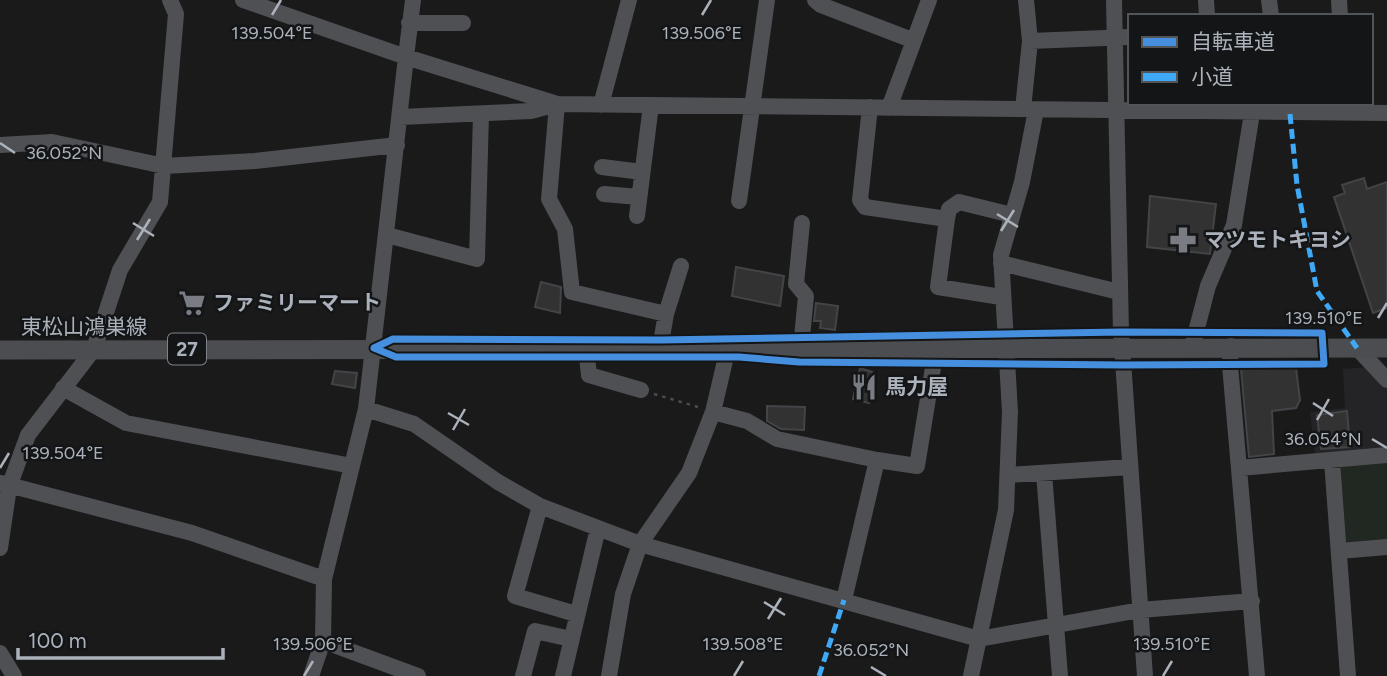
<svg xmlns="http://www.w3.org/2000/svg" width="1387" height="676" viewBox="0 0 1387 676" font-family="Figtree,'Noto Sans JP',sans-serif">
<rect width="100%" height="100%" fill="#1a1a1b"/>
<path fill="#242427" d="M1368 367 1387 389V448L1315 454 1310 412 1345 408 1343 369Z"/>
<path fill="#202821" d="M1387 459V542L1350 546 1345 539 1339 469 1343 463Z"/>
<path fill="#323233" stroke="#434447" stroke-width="2" d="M1364 178 1367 189 1387 182V308L1373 313 1334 197 1345 193 1342 185Z
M1150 196 1216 204 1210 254 1147 247Z
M736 267 784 276 780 306 732 296Z
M541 282 561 287 560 313 535 307Z
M816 303 838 306 835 330 820 328 821 321H814Z
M860 368 875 373 869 403 853 399Z
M1296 368 1300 400 1296 408 1272 411 1274 454 1249 457 1241 369Z
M335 371 357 373 355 388 332 384Z
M767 406 805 407 804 430 781 429 767 421Z
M1347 411 1350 447 1321 449 1317 415Z"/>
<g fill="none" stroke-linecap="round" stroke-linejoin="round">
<path stroke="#4a4c4e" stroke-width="2.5" stroke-dasharray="3.5 5" stroke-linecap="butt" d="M654 394 698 407"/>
<path stroke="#4e5054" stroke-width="16" d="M243 0 406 57 413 0
M815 0 821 5 912 40
M1114 0 1121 332 1145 676
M1206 0 1207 16
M1269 0 1271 16
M1339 0 1340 16
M409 23H463
M1030 41 1130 37
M601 105 629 0
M870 107 860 200 865 207 947 219 949 209 959 202 1012 215
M889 108 929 0
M1023 109 1030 41 1026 0
M400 117 531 111 557 104 549 199 565 229 572 292 666 314 660 348
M0 145 52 142 164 166 255 161 397 145
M602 167 642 172
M604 194 639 197
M739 201 767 0
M637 216 651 105
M947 219 938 287 1001 297
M387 235 477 259 481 114
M1001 263 1119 292
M666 314 681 266
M1231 346 1230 365 1257 676
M1192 347 1208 286 1234 225 1252 113
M586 348 589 375 641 390
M801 348 806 296 796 284 802 223
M1357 348 1387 380
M63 388 126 423 352 466
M366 409 414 424 498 482 540 506 640 544 979 639 1140 610 1252 601
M713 412 747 421 777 439 877 460
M1332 461 1348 676
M1239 468 1387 455
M1044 473 1060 676
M1008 475 1130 467
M1 483 192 533 324 579
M540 506 515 596 576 614
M0 548 9 487 28 435 94 349 120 270 160 202 176 14 170 0
M1339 551 1387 547
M844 600 877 460 917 466 936 349
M323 641 418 676
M0 653 14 676
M311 676 323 641 324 579 366 409 406 57 557 104 1387 113
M523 676 535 631 571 639
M563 676 598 528
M609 676 623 594 640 544 689 473 713 412 728 348
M971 676 1006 510 1010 412 1001 255 1022 182 1036 110"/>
<path stroke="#4c4d50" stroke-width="19" d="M0 350 1387 348"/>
<path stroke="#3fa9f5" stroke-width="5" stroke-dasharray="10 5" stroke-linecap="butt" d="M1290 114 1297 185 1317 291 1357 348
M819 676 844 600"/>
<g stroke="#141517" stroke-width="11">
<path id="cycleway" d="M1121 332 1322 333 1324 364 1123 365 799 362 739 357H396L374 348 393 339 661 340Z"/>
</g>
<use href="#cycleway" stroke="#468fdf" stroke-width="7"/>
</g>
<path fill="none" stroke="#acb2bb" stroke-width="2.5" d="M272 15 281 0M702 15 711 0M0 143 15 153M997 214 1018 227M133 223 154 236M1001 231 1014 210M137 240 150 219M1378 318 1387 303M1313 403 1333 416M448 413 469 425M1317 420 1329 399M453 430 465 409M1372 439 1387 448M0 468 9 453M764 602 785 615M768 619 781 598M871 667 886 676M304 676 313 661M734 676 743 661M1163 676 1172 661"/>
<defs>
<g id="pharmacy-bare" transform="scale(2.1)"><path d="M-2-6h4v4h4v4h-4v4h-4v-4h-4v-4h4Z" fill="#797d83" stroke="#141517" stroke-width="2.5" paint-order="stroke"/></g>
<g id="supermarket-bare" transform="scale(2.1)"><path d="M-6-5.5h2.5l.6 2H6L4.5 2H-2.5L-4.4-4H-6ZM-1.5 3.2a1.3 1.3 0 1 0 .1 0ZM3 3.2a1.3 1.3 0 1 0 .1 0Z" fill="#797d83" stroke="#141517" stroke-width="2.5" paint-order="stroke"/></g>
<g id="restaurant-bare" transform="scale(2.1)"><path d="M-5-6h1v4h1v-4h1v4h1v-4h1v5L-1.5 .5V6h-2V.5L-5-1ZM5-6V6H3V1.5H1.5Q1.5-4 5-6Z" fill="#797d83" stroke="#141517" stroke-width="2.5" paint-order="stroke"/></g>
</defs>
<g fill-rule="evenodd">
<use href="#pharmacy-bare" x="1183" y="240"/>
<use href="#supermarket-bare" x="192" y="303"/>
<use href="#restaurant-bare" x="864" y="387"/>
</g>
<g text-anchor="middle" stroke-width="5" stroke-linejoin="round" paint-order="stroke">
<rect fill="#141517" stroke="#7e838a" stroke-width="2" x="168" y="333.5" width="38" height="31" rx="5"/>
<g font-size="19" font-weight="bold" fill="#acb2bb">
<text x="187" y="356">27</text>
</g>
<g font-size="21" font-weight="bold" fill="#acb2bb" stroke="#141517" text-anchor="start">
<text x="1204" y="247">マツモトキヨシ</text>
<text x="213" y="310">ファミリーマート</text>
<text x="885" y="394">馬力屋</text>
</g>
<g font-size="21" fill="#acb2bb" stroke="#141517">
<text x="84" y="334">東松山鴻巣線</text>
</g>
</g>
<g font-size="18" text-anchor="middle" fill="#acb2bb" stroke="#141517" stroke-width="5" stroke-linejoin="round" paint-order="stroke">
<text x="272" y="39">139.504°E</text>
<text x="702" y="39">139.506°E</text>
<text x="64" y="159">36.052°N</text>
<text x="1324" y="324">139.510°E</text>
<text x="1323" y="445">36.054°N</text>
<text x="63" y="459">139.504°E</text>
<text x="313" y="650">139.506°E</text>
<text x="743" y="650">139.508°E</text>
<text x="1172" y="650">139.510°E</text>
<text x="871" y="656">36.052°N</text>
</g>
<rect x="1128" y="14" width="245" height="91" fill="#141517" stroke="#515459" stroke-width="2"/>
<rect x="1142" y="37" width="35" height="10" fill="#468fdf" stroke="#515459" stroke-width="2"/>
<text x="1191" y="49" font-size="21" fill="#acb2bb">自転車道</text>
<rect x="1142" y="72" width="35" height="10" fill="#3fa9f5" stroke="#515459" stroke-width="2"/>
<text x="1191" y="84" font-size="21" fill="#acb2bb">小道</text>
<path d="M18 648v10h205v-10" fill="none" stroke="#acb2bb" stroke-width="3.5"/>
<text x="28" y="648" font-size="21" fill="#acb2bb" stroke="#141517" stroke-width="5" paint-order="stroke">100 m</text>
</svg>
